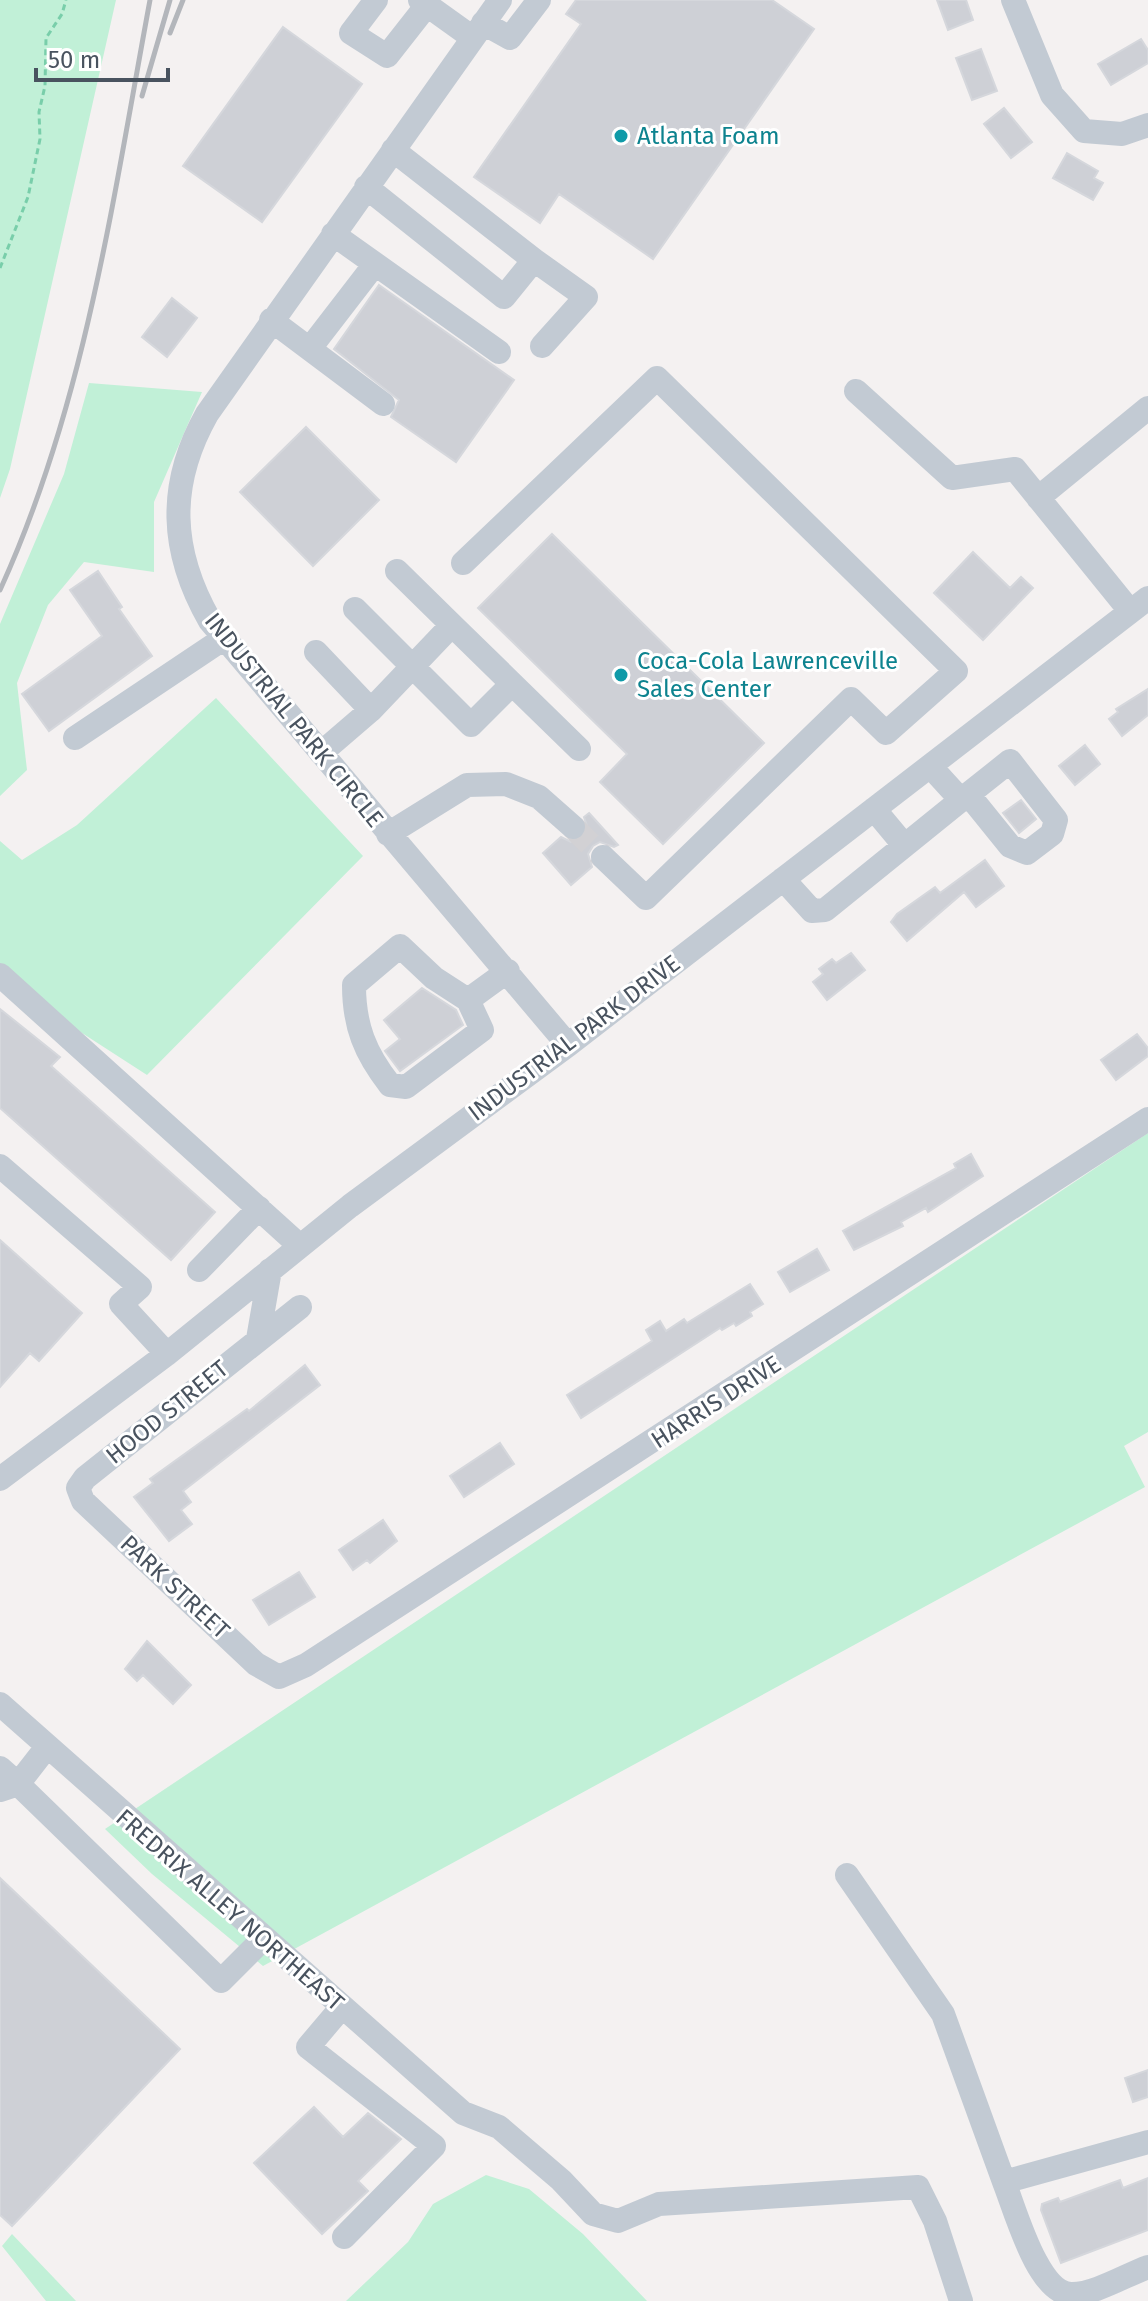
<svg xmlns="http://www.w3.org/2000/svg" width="1148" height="2301" viewBox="0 0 1148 2301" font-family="'Fira Sans',sans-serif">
<rect width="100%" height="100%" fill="#f4f1f1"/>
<path fill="#c1f0d7" d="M0 0H116L10 469 0 498Z
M89 383 202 392 154 502V572L84 562 48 605 17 683 27 770 0 796V624L64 474Z
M216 698 363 856 147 1075 0 980V841L22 860 77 825Z
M1148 1133V1432L1124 1446 1145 1487 263 1966 152 1874 105 1829Z
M486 2175 529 2189 583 2234 647 2301H346L408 2242 433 2204Z
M12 2234 76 2301H46L2 2246Z"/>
<path fill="#ced0d6" stroke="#d5d7dc" stroke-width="2" d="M576 0H772L814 29 653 259 559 194 540 223 474 177 581 24 566 14Z
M937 0H966L973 20 948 30Z
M283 27 362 84 262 222 183 166Z
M1141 39 1148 50V63L1111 85 1098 64Z
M981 49 997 91 972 100 956 58Z
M1004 108 1032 142 1011 158 984 124Z
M1067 153 1098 171 1094 178 1103 183 1093 200 1053 178Z
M379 285 514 380 456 462 391 417 399 400 334 349Z
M172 298 197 318 167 357 142 337Z
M306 427 379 500 313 566 240 492Z
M552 534 764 743 663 844 600 782 627 754 478 608Z
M973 552 1010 588 1021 577 1033 588 983 640 934 593Z
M98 571 122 607 119 609 152 656 49 731 22 694 102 636 70 590Z
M1148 689V715L1122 736 1109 719 1118 712 1116 709Z
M1085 745 1100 764 1075 785 1059 766Z
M1021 800 1036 819 1019 833 1003 813Z
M589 813 618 845 614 847 600 842 593 846 588 854 592 867 571 885 543 853 561 837 571 842 584 837 588 829 584 817Z
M985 860 1004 886 976 907 964 892 907 941 891 922 897 914 935 887 940 893Z
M851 953 865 970 827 1000 813 982 823 974 819 969 832 959 836 963Z
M422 988 456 1010 463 1025 400 1071 385 1051 400 1039 384 1020Z
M0 1009 60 1057 51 1066 215 1212 171 1260 0 1108Z
M1137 1034 1148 1048V1056L1116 1080 1101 1060Z
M971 1154 983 1176 928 1212 926 1208 901 1222 903 1226 854 1250 843 1231 956 1168 954 1164Z
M0 1240 82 1313 39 1361 30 1353 0 1387Z
M817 1249 829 1270 790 1292 778 1272Z
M750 1284 763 1304 750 1312 752 1316 736 1326 734 1323 722 1330 720 1328 581 1418 567 1395 652 1341 646 1330 660 1321 666 1331 684 1319 687 1323Z
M305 1365 320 1385 183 1491 191 1502 181 1510 192 1524 169 1541 134 1497 153 1483 150 1479 247 1409 249 1411Z
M500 1443 514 1464 464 1497 450 1476Z
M383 1520 397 1541 370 1563 367 1560 353 1570 339 1550Z
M299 1572 315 1597 269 1625 253 1600Z
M147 1641 191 1685 173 1704 143 1675 137 1681 125 1669Z
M0 1878 180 2049 12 2226 0 2215Z
M1148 2070V2097L1133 2102 1125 2078Z
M314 2107 343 2137 368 2113 401 2139 358 2181 368 2191 322 2234 254 2163Z
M1148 2178V2230L1061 2263 1041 2210 1042 2204 1058 2198 1060 2202 1120 2180 1123 2188Z"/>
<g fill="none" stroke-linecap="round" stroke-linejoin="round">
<path stroke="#d2d1d4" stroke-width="24" stroke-dasharray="24 12" stroke-linecap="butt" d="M573 827 603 857"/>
<path stroke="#79ceaa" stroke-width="3" stroke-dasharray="6 4" stroke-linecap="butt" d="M0 268 28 197 40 139 39 112 45 86 46 38 62 14 66 0"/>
<path stroke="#c2cad3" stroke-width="24" d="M376 0 351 33 387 56 427 5
M420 0 473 38
M500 0 207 414C167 485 170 551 210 621L568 1045
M1013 0 1052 95 1084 131 1122 134 1148 125
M483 23 510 38 539 0
M366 187 504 297 534 260 393 150
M333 234 499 352
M534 260 586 297 542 346
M271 320 383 404
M311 347 375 264
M856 391 952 478 1015 469 1130 611
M1038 498 1148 408
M463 563 657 378 956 671 886 733 851 699 646 898 603 857
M397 571 452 625
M355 609 471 725 512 684
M316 652 371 710
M75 738 223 639
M321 753 371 710 452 625 579 749
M930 766 961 800 1010 761 1056 820 1052 834 1027 853 1010 846 968 794
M874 809 904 845
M388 834 467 785 506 784 539 797 573 827
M783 879 812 911 825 910 961 800
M0 975 300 1246
M468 1000 434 978 400 946 354 985C354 1026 365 1053 390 1085L406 1087 482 1030 468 1000 508 971
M0 1166 140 1287 121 1304 167 1354
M199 1270 259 1208
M300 1307 85 1478 78 1488 83 1501 256 1664 279 1677 306 1665 1148 1119
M258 1339 270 1270
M0 1479 167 1354 350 1206 568 1045 1148 598
M0 1704 463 2113 499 2127 561 2180 593 2214 618 2221 659 2204 918 2187 935 2221 961 2301
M0 1768 18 1784 46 1748
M0 1790 18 1784 221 1981 264 1938
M847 1875 943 2014 1004 2182 1148 2142
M341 2008 308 2047 434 2146 344 2237
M1004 2182C1015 2209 1038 2295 1072 2294 1095 2294 1126 2275 1148 2267"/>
<path stroke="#b3b6bb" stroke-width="5" d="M170 33 183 0
M142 96 170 0
M0 590C85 404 113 199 150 0"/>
</g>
<g fill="#0f9aa8" stroke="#fff" stroke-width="3">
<circle cx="621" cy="136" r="8"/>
<circle cx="621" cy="675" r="8"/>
</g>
<g text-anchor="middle" stroke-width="6" stroke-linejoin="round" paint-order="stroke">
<g font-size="24" fill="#0d838f" stroke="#fff" text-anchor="start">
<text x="637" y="144">Atlanta Foam</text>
<text x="637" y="669">Coca-Cola Lawrenceville<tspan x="637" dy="28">Sales Center</tspan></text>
</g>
<g font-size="24" fill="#49535f" stroke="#fff">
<text transform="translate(294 720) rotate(51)" y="8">INDUSTRIAL PARK CIRCLE</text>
<text transform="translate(574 1038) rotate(-37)" y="8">INDUSTRIAL PARK DRIVE</text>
<text transform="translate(716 1402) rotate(-33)" y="8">HARRIS DRIVE</text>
<text transform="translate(167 1412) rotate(-39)" y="8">HOOD STREET</text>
<text transform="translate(175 1587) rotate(43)" y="8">PARK STREET</text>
<text transform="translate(230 1910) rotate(41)" y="8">FREDRIX ALLEY NORTHEAST</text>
</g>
</g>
<path d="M36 68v12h132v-12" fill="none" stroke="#49535f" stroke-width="4"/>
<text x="48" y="68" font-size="24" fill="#49535f" stroke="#ffffff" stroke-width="6" paint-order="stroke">50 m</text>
</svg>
